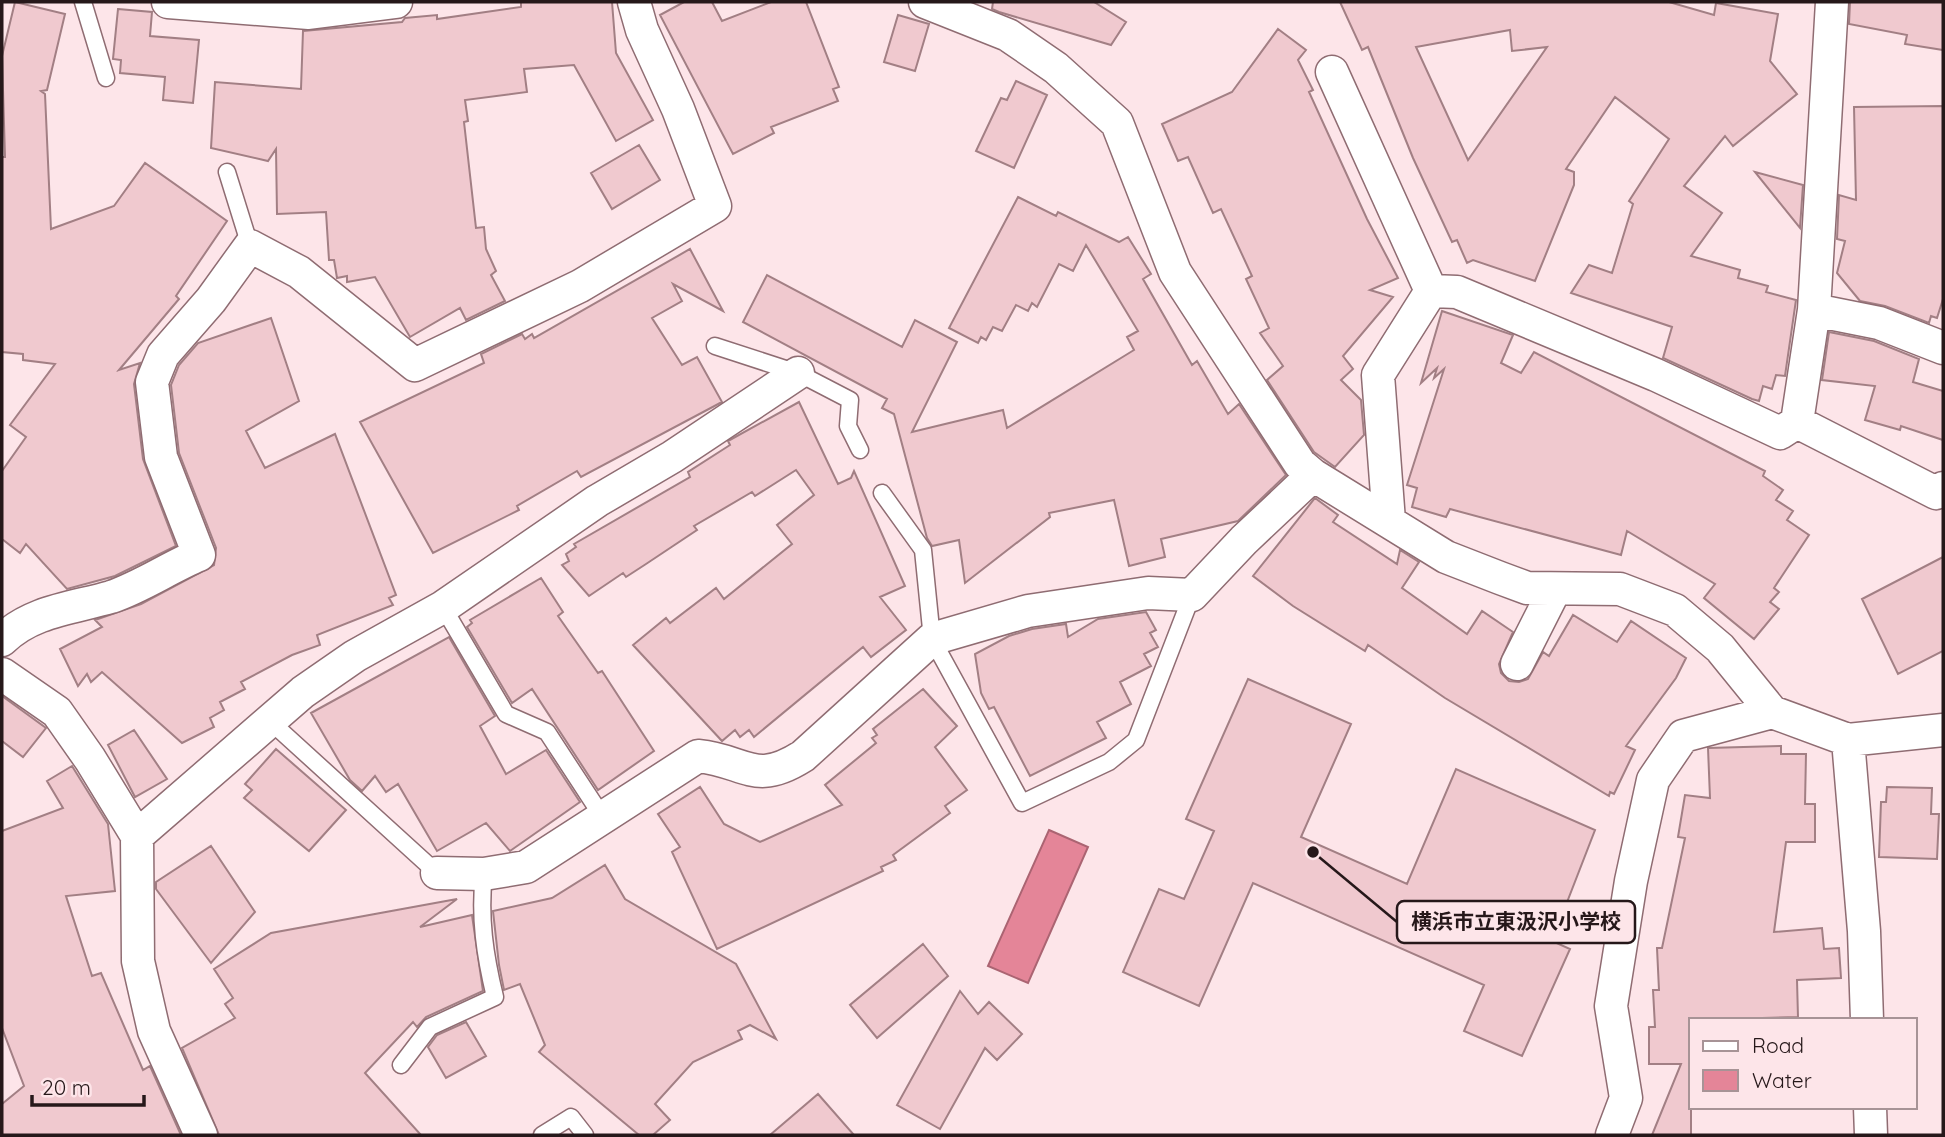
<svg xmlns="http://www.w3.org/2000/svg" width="1945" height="1137" viewBox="0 0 1945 1137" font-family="Quicksand,'Noto Sans JP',sans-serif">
<rect width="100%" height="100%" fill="#fde5e9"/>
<path fill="#e48598" stroke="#ab6472" stroke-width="2" d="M1049 830 1088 847 1028 983 988 966Z"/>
<path fill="#f0c9cf" stroke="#a27f84" stroke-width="2" fill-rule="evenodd" d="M15 2 65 14 47 90 41 91 45 94 51 229 114 206 145 163 227 221 176 296 179 299 119 370 140 363 134 384 143 459 176 546 115 576 67 589 26 544 20 553 2 539V471L26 437 10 425 55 364 23 360V354L2 352V157H5L2 56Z
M521 2H612L616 53 653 120 616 141 574 65 524 69 527 92 465 100 468 121 464 122 476 228 484 227 486 249 496 271 491 275 505 301 466 320 460 308 410 337 375 277 347 282V276L337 278 334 260H329L326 212 277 214 276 149 268 161 211 148 215 82 301 89 303 31 402 22 405 18 437 15V19L521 7Z
M684 2H712L722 21 771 2H806L839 87 833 89 838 101 771 127 774 133 733 154 660 15Z
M993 2H1094L1126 22 1111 45 999 12 992 9Z
M1340 2H1669L1714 15 1716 3 1778 14 1770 61 1797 94 1733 146 1725 136 1684 186 1722 213 1691 256 1740 270 1738 278 1768 286 1766 292 1796 300 1785 376 1776 375 1772 389 1763 386 1759 401 1752 399 1663 358 1672 327 1571 293 1589 265 1612 273 1633 204 1629 201 1669 139 1615 97 1566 169 1574 172V185L1535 281 1473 260 1467 263 1457 240 1452 242 1413 158 1368 47 1362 50ZM1510 30 1512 51 1547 47 1468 160 1416 47Z
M1850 2H1943V50L1905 44 1907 35 1849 24Z
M118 9 152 12 150 36 199 40 193 103 163 100 165 77 120 73 121 60 113 59Z
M898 15 929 24 915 71 884 62Z
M1278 29 1306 50 1298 60 1313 90 1309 92 1367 219 1398 278 1370 290 1393 297 1343 356 1353 369 1341 380 1361 400 1364 435 1335 467 1314 452 1267 380 1283 366 1260 333 1269 328 1246 279 1252 276 1221 209 1213 213 1188 157 1178 161 1162 124 1232 92Z
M1016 81 1047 95 1014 168 976 151 1001 98 1007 100Z
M1943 106V299L1937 318 1931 316 1929 323 1885 306 1860 301 1837 273 1845 241 1837 239 1839 195 1856 200 1854 107Z
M639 145 660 180 612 209 591 173Z
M1755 172 1803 185 1800 228Z
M1018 197 1056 216 1058 212 1119 242 1128 237 1151 274 1143 279 1192 365 1197 361 1228 414 1239 404 1286 475 1238 521 1161 539 1165 557 1129 566 1114 500 1049 513 1050 517 965 583 959 540 932 546 927 538 894 414 882 408 887 399 743 322 767 275 902 347 915 320 957 342 912 432 1003 410 1007 428 1134 350 1127 337 1138 331 1086 245 1073 271 1059 264 1037 307 1032 303 1028 311 1016 305 1002 331 993 327 986 340 981 337 978 343 949 328Z
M690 249 723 311 673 284 682 301 652 318 682 365 697 357 722 402 581 477 577 471 517 506 519 510 433 553 360 422 484 363 481 354 522 334 525 339 532 334 534 338Z
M1442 311 1513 335 1501 363 1521 373 1534 352 1765 471 1763 476 1783 490 1776 500 1793 511 1787 520 1809 535 1774 588 1779 592 1770 602 1779 609 1754 639 1704 598 1715 584 1627 531 1621 555 1450 509 1446 517 1412 507 1417 488 1407 485 1444 369 1434 378 1437 368 1421 383Z
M271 318 299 401 246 431 265 468 335 434 396 595 389 598 393 605 317 635 320 645 292 655 241 682 245 689 220 702 224 710 210 718 214 727 182 743 102 672 91 682 87 674 78 686 60 649 102 627 95 620 141 604 214 565 216 548 179 453 171 385 179 365 198 343Z
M1829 332 1874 341 1919 359 1913 382 1943 391V440L1901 426 1900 430 1865 420 1875 386 1822 380Z
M799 402 838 484 851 478 854 471 905 586 880 597 906 630 871 657 863 647 754 737 749 730 740 737 735 730 722 741 633 645 666 618 670 623 716 588 724 599 792 544 777 525 814 495 796 470 755 496 752 492 694 526 697 530 646 564 626 577 623 573 589 596 562 565 569 561 566 554 576 547 574 544 690 477 688 472 730 445 728 441Z
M1315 498 1338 515 1333 522 1397 564 1400 550 1419 562 1402 588 1467 634 1482 611 1513 632 1499 664 1501 673 1509 681 1519 682 1528 679 1543 652 1549 656 1573 615 1617 642 1631 621 1686 658 1676 678 1626 746 1635 750 1614 794 1610 792 1609 796 1445 698 1368 645 1365 651 1293 606 1253 576Z
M1943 557V651L1898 674 1862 599Z
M541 578 563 612 558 616 598 673 602 671 654 751 598 790 532 689 512 703 467 627 472 623 470 620Z
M1146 612 1156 630 1150 633 1158 647 1144 654 1151 666 1120 682 1131 704 1097 722 1106 738 1030 776 994 707 989 709 981 693 975 654 1009 636 1032 629 1066 624 1068 637 1098 619Z
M449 637 495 716 480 726 506 774 546 750 580 802 510 851 486 823 437 851 398 784 386 792 375 776 362 791 350 780 311 713Z
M1248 679 1351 724 1301 837 1407 884 1456 769 1595 830 1552 941 1570 949 1522 1056 1464 1031 1484 985 1253 883 1199 1006 1123 972 1159 889 1184 899 1214 831 1186 819Z
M923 689 957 726 935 747 967 790 945 806 950 813 893 855 896 860 881 867 883 871 717 949 672 852 680 847 658 814 700 787 724 824 760 842 842 805 825 785 876 743 872 738 877 735 873 729Z
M2 696 46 728 23 757 2 741Z
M134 730 167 779 135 797 108 745Z
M1781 746V754H1806L1805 804H1815V842H1786L1774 932 1822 928 1824 949 1839 948 1841 978 1797 980 1798 1017 1691 1020V1135H1652L1681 1064H1649V1027H1655L1653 990H1659L1657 948H1662L1685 838 1678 837 1685 795 1710 798 1708 748Z
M276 749 346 810 309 851 244 798 252 790 245 784Z
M72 766 108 824 115 891 66 896 92 976 101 973 143 1070 150 1066 181 1135H2V1104L24 1086 2 1028V831L63 808 47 781Z
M1887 787 1932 788 1931 814H1939L1937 859 1879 857 1881 802H1886Z
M211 846 255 912 211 963 156 889V882Z
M605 865 625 899 736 964 776 1039 750 1025 738 1031 742 1039 693 1062 655 1104 670 1120 653 1135H639L539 1052 545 1045 520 984 504 990 499 965 493 911 552 898Z
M457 899 420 927 472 915 483 991 426 1017 417 1027 413 1022 365 1073 421 1135H219L182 1048 235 1018 225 1004 233 998 214 969 271 933Z
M923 944 948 976 877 1038 850 1005Z
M960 991 978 1014 989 1002 1022 1034 997 1060 985 1048 940 1129 897 1105Z
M466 1022 486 1056 446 1078 428 1047 437 1035Z
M818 1094 854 1135H770Z"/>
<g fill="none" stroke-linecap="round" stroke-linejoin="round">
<g stroke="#8f6c72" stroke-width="19">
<path id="service" d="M83 2 106 78
M227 172 250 246
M715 346 798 373 850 400 848 426 860 450
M882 493 923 550 932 639 1022 803 1109 762 1136 740 1192 595
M443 607 506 714 547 732 602 816
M271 722 437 873
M401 1065 430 1027 495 997C485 956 479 917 484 874
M542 1135 571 1117 585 1135"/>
</g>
<g stroke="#8f6c72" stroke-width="35">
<path id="minor" d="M168 2 309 13 396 2
M925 2 1008 35 1056 68 1117 123 1175 272 1300 464 1313 475 1446 557 1500 578 1527 588 1620 589 1675 610 1720 648 1772 712 1848 740 1943 730
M1332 72 1431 291 1378 375 1389 521
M1431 291 1457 292 1656 375 1780 433 1797 422 1814 310 1832 2
M1814 310 1879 323 1943 348
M1797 422 1936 493 1943 488
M2 640C31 611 73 608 111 597 141 587 170 567 199 555L161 457 152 382 163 355 211 300 250 246 299 272 415 365 580 286 715 206 678 109 642 30 634 2
M1517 664 1555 589
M2 674 57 712 90 759 137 836 138 961 154 1031 201 1135
M1848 740 1864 931 1867 1020
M137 836 303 692 355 656 443 607 597 501 672 457 798 373
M437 873 484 874 526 867 698 756C747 761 754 787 803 756L932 639 1028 611 1148 593 1192 595 1244 540 1313 475
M1870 1107 1871 1135
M1612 1135 1626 1098 1611 1006 1631 881 1653 780 1683 736 1772 712"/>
</g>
<use href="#service" stroke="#fff" stroke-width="16"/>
<use href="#minor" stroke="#fff" stroke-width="32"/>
</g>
<path fill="none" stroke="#26181a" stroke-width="2.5" d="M1313 852L1397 922"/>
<circle fill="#26181a" stroke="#fde5e9" stroke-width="2.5" cx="1313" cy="852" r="7"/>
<rect fill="#fde5e9" stroke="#26181a" stroke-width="2.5" x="1397" y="901" width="238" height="42" rx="7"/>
<g font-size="21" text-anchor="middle" font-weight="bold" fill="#26181a">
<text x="1516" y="929">横浜市立東汲沢小学校</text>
</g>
<rect width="1945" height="1137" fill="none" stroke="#26181a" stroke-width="7"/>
<rect x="1689" y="1018" width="228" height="91" fill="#fde5e9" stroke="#a79396" stroke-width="2"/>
<rect x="1703" y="1041" width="35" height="10" fill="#ffffff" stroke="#a79396" stroke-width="2"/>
<text x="1752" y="1053" font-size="21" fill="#26181a">Road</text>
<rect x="1703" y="1070" width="35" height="21" fill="#e48598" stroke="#a79396" stroke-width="2"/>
<text x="1752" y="1088" font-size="21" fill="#26181a">Water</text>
<path d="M32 1095v10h112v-10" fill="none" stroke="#26181a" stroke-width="3.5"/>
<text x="42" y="1095" font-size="21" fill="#26181a" stroke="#fde5e9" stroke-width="5" paint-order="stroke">20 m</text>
</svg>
